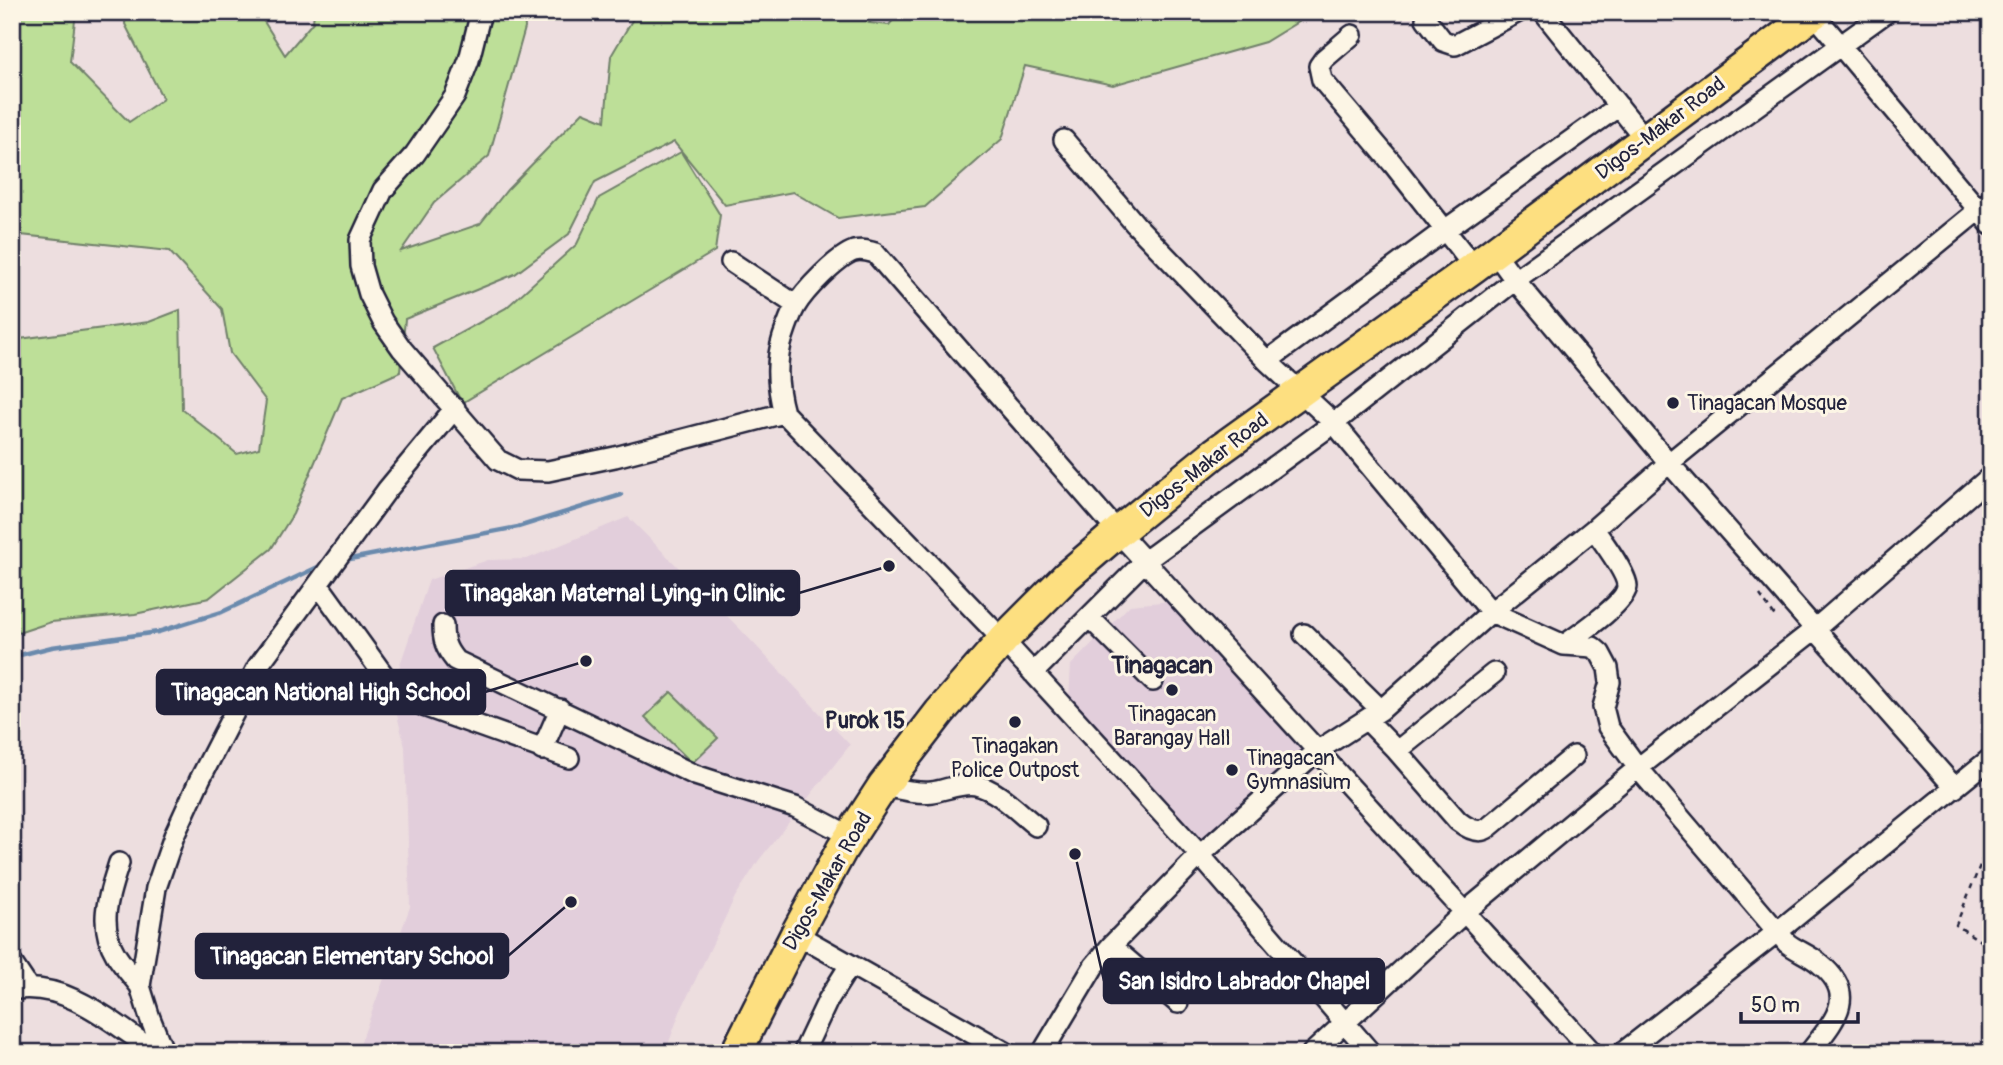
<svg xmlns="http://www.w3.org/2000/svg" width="2003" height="1065" viewBox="0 0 2003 1065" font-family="Pangolin,sans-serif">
<rect width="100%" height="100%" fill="#eddedf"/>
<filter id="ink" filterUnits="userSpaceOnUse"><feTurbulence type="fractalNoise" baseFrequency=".0143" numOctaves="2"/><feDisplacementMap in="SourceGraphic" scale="14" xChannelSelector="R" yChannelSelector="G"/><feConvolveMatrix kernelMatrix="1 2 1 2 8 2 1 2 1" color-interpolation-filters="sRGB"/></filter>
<g filter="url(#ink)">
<path fill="#e2cedb" d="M628 517 742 631 850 745 759 860 735 897 680 1012 665 1053H357L410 907 405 747 391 691 429 580 488 560 527 559Z
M1172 601 1306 750 1203 848 1069 700 1071 665 1130 605Z"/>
<path fill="#bddf98" stroke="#70806a" stroke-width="2" d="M12 12H76L70 62 129 122 163 99 125 24 126 12H258L285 55 313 22 314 12H524L525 28 489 156 434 203 401 251 480 224 507 190 583 112 605 121 611 56 634 17 631 12H733L739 18 749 12H877L869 23 889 25 900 12H1314L1265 42 1113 85 1025 66 1002 139 925 207 838 218 793 192 725 205 674 142 595 182 569 234 515 274 405 319 400 372 342 398 293 514 271 549 209 598 135 614 51 622 12 635V340L149 322 180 310 182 409 237 454 259 448 266 401 230 353 222 309 169 251 12 234Z
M681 152 720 215 715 251 462 403 433 348 506 308 577 244 599 198Z
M671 692 718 738 692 763 645 717Z"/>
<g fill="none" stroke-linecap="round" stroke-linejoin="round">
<path stroke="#6b8aad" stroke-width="4.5" d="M345 560 518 527 621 495
M12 657 52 647 158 632 222 612 318 567"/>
<g stroke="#22223b" stroke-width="24">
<path id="minor" d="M481 12 469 60 455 96 415 154 383 190 360 240 361 266 369 294 383 322 402 349 498 460 518 470 548 471 615 457 784 413
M1543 12 1645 139
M1814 14 1991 225
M1426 19 1443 41 1455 45 1518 12
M1352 35 1324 59 1319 66 1322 80 1393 164 1474 267
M1064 140 1135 224 1267 361 1334 423 1491 612 1564 645 1593 647 1600 653 1608 668 1610 682 1603 707 1608 727 1638 768 1787 943C1797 951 1810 955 1820 964 1860 996 1833 1022 1809 1053
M1494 251 1515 280 1669 463 1955 788
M731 262 796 305
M1267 361 1445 230 1619 106
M318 584 393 688 426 707 569 758
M1089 617 1153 681
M443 625C443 640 445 648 455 660L695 775 795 807 850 836
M1304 634 1381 710
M1564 645C1578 635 1627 602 1627 586 1627 574 1602 540 1594 529
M1033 673 1145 561 1334 423 1515 280 1887 12
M1367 720 1397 751 1458 821C1467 828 1479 835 1489 827L1574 756
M542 750 560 709
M1397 751 1494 673
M883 786C899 789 916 794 932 792 946 790 963 782 976 785 998 790 1018 812 1036 826
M119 863C109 894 97 924 116 955 123 966 132 976 140 986
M796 934 1007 1053
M1111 946 1178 1003
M12 963 28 987
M12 990C67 980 114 1024 157 1053
M164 1053 150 1018 140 986 156 888 174 836 200 779 258 666 387 490 455 408
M803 1053 828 1000 850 965
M1042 1053 1094 966 1111 946 1200 855 1317 751 1381 710 1491 612 1594 529 1669 463 1991 200
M1312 1053 1465 912 1638 768 1815 629 1991 476
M1371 1053 1200 855 1003 640 784 413C777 388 775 362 783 337 786 328 790 316 795 307 804 291 837 257 854 251 862 249 868 251 875 253L1118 532 1593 1053
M1622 1053 1777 932 1991 758"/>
</g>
<g stroke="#22223b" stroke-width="35">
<path id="highway" d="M736 1053 796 934 842 849 883 786 940 712 1003 640 1067 576 1118 532 1215 453 1474 267 1816 12"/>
</g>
<path stroke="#22223b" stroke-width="2.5" stroke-dasharray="5 5" stroke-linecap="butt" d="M1760 595 1776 618
M1991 838 1956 925 1991 948"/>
<use href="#minor" stroke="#fcf5e5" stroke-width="19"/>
<use href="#highway" stroke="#fddf80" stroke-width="30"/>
</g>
</g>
<g fill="#22223b" stroke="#fcf5e5" stroke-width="2.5">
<circle cx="1673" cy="403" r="7"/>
<circle cx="1172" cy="690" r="7"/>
<circle cx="1015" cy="722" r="7"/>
<circle cx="1232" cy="770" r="7"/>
</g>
<g text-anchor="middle" stroke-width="6" stroke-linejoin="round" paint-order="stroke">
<g font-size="21" fill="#22223b" stroke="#fcf5e5">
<text transform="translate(1660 128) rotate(-37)" y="7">Digos-Makar Road</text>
<text transform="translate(1204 465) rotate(-38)" y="7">Digos-Makar Road</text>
<text transform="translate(827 881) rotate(-60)" y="7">Digos-Makar Road</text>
</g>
<g font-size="21" fill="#22223b" stroke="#fcf5e5" text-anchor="start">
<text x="1687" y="410">Tinagacan Mosque</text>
<text x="1172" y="721" text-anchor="middle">Tinagacan<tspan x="1172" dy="24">Barangay Hall</tspan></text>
<text x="1015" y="753" text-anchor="middle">Tinagakan<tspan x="1015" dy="24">Police Outpost</tspan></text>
<text x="1246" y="765">Tinagacan<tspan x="1246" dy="24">Gymnasium</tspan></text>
</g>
<g font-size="23" font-weight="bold" fill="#22223b" stroke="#fcf5e5">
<text x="865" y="728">Purok 15</text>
</g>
<g font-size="24" font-weight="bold" fill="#22223b" stroke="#fcf5e5">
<text x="1162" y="673">Tinagacan</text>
</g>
</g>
<path fill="none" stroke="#22223b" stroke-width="2.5" d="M889 566L799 593M586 661L485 692M571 902L508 956M1075 854L1104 981"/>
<g fill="#22223b" stroke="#fcf5e5" stroke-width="2.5">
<circle cx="889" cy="566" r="7"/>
<circle cx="586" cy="661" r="7"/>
<circle cx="571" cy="902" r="7"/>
<circle cx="1075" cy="854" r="7"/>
</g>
<g fill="#22223b" stroke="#22223b" stroke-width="2.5">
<rect x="446" y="571" width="353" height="44" rx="7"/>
<rect x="157" y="670" width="328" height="44" rx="7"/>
<rect x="196" y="934" width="312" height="44" rx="7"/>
<rect x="1104" y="959" width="280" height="44" rx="7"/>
</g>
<g font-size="23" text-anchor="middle" font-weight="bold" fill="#fff">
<text x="623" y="601">Tinagakan Maternal Lying-in Clinic</text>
<text x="321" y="700">Tinagacan National High School</text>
<text x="352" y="964">Tinagacan Elementary School</text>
<text x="1244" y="989">San Isidro Labrador Chapel</text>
</g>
<rect width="2003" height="1065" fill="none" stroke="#fcf5e5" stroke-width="42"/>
<rect x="21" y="21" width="1961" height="1023" fill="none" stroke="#22223b" stroke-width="2.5" filter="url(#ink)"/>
<path d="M1741 1012v10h117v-10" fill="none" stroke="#22223b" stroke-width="3.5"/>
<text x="1751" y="1012" font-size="21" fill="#22223b" stroke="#fcf5e5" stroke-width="5" paint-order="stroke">50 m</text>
</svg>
